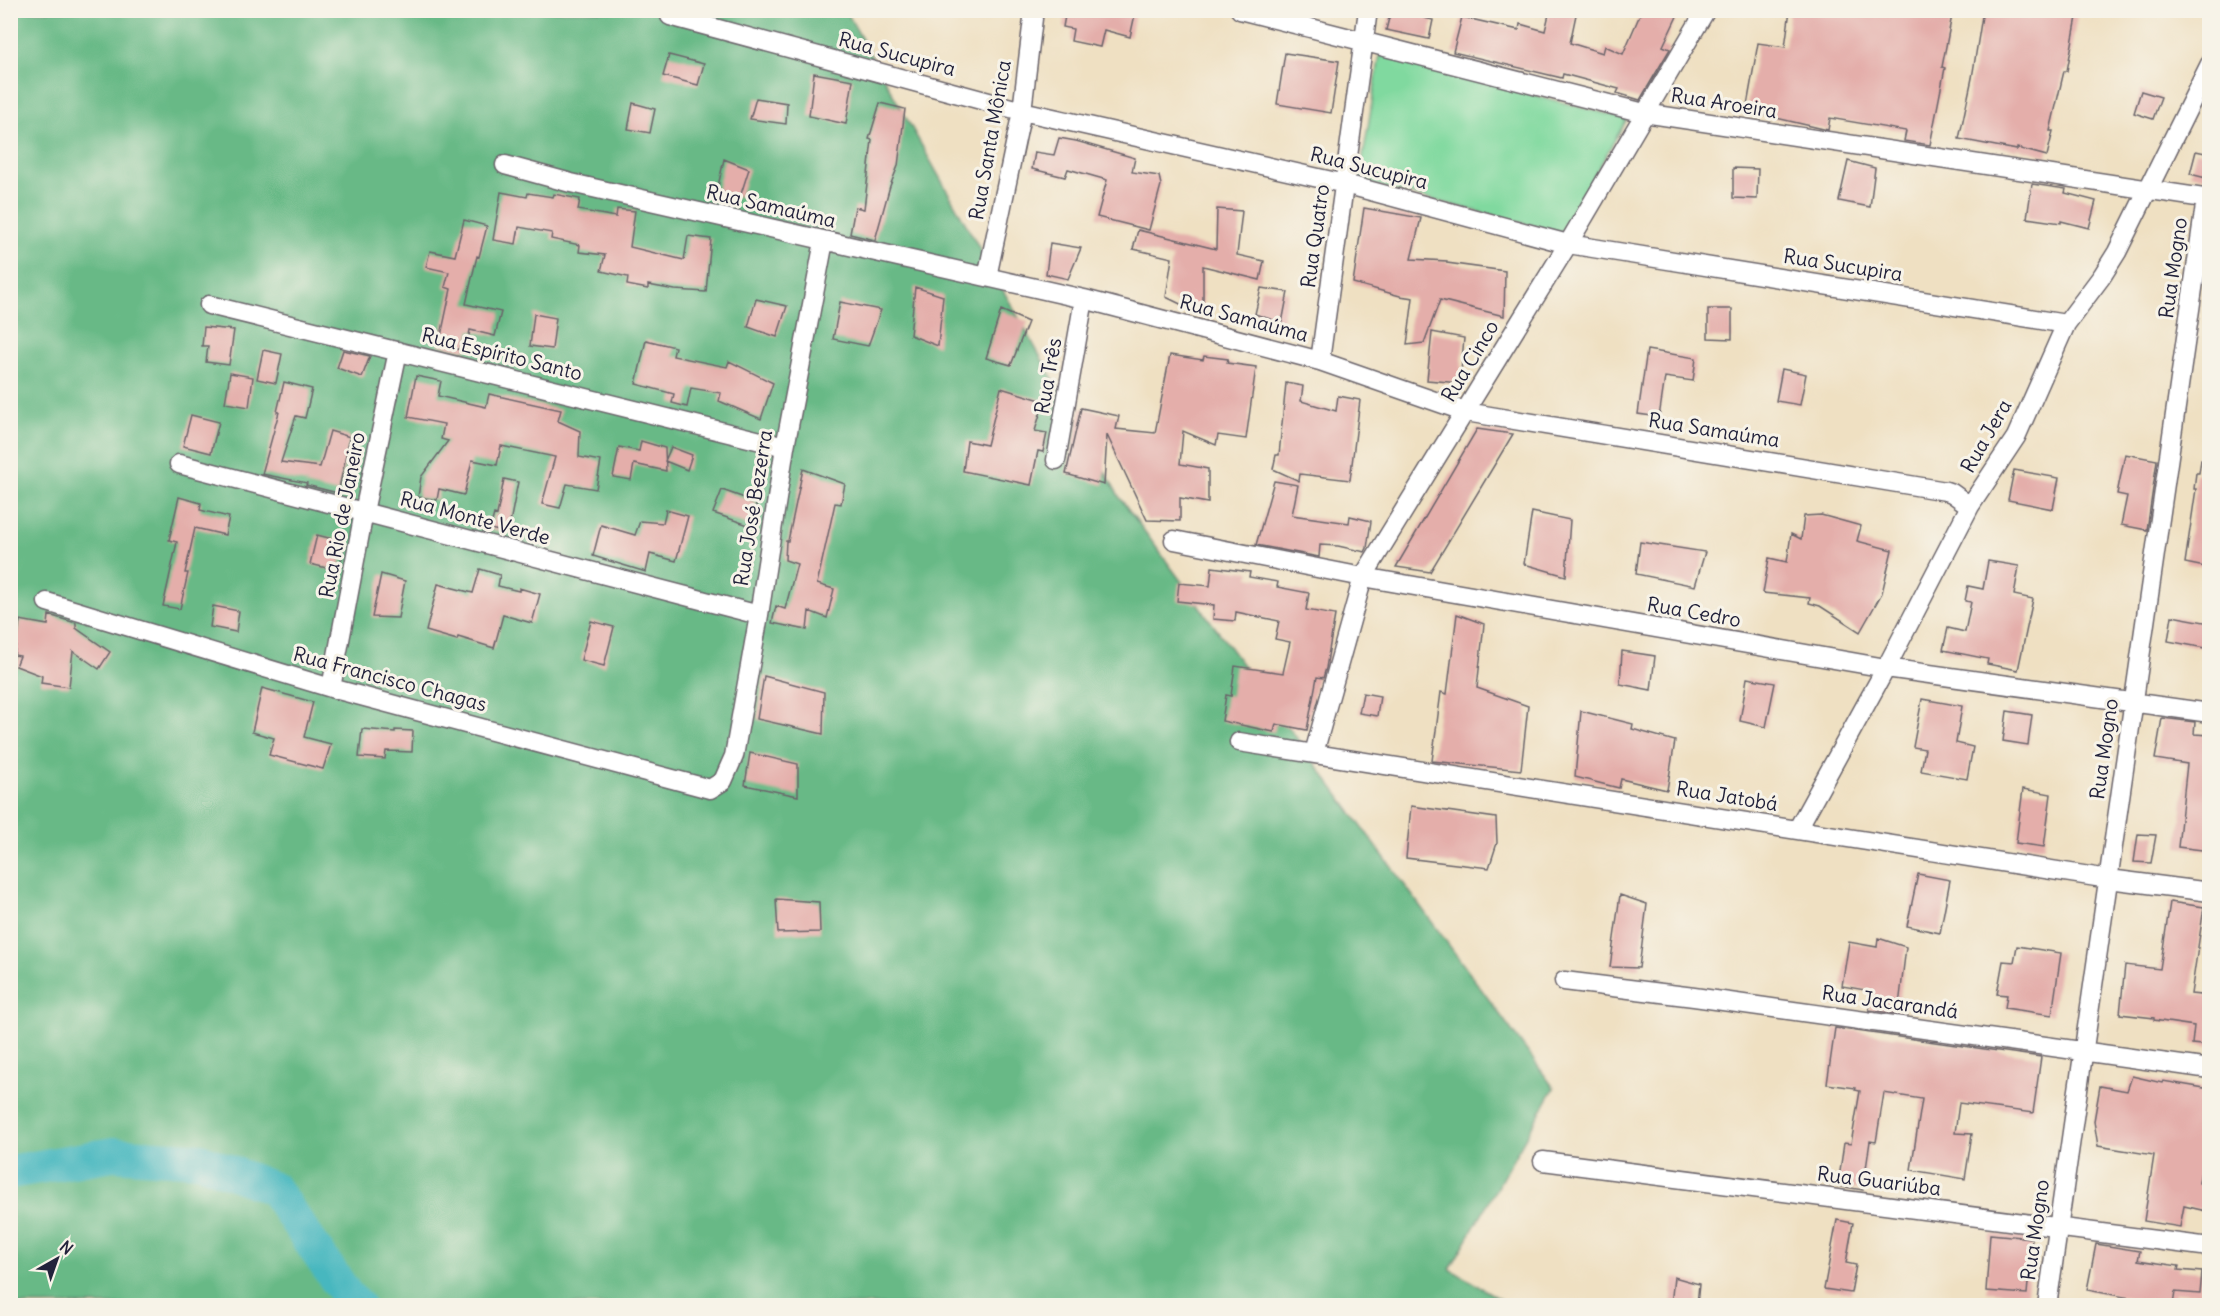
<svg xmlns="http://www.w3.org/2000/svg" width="2220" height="1316" viewBox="0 0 2220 1316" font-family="Delius,sans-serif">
<rect width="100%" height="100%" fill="#f7f3e8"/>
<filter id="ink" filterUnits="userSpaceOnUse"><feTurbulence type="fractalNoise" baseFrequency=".0167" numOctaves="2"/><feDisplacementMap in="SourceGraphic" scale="12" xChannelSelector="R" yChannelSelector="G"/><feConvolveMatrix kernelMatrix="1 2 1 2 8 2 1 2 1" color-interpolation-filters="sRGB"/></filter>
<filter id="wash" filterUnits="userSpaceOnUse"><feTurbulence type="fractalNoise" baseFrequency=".008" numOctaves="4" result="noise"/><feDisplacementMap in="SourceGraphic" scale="24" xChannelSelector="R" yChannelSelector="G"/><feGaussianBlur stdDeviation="1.35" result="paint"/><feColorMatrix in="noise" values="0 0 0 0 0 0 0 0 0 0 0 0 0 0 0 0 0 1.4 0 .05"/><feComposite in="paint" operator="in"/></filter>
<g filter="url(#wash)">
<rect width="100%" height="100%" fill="#efe0c2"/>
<path fill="#80d99f" stroke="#517e6d" stroke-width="1.5" d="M1380 55 1627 119 1561 233 1359 181Z"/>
<path fill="#68b986" stroke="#456e60" stroke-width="1.5" d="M10 11H846L1120 498 1554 1088 1450 1269 1510 1305H11Z"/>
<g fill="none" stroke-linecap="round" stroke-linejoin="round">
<path stroke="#47b7bf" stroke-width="34" d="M10 1172 113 1154 200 1160 274 1189 348 1297 358 1306"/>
</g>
<g id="blocks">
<path fill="#e4aeaa" d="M1066 10H1136L1130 37 1104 30 1100 47 1071 41 1073 29 1063 27Z
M1391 10H1426L1424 18 1433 20 1429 39 1386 30Z
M1550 10H1577L1570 43 1603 53 1605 46 1623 54 1642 10H1680L1663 46 1670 49 1640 100 1617 93 1619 89 1563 74 1562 78 1453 52 1462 17 1519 30 1520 24 1545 31Z
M1790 10H1953L1942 67 1945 68 1930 145 1904 141 1906 131 1830 118 1828 130 1746 111 1758 43 1785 47Z
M1983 10H2043L2077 17 2067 71H2064L2050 131H2053L2047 156 2017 148V150L1959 139 1972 78Z
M1285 53 1339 61 1331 113 1277 104Z
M669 55 704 64 698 85 663 76Z
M814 73 853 80 846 124 809 116Z
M2141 91 2161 97 2153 119 2134 113Z
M756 98 787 103 786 124 750 119Z
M633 103 655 109 650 133 628 129Z
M880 103 905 109 898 166 890 186 875 240 850 234 855 207 864 209 872 140 869 139Z
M1059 138 1076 141 1135 158 1132 172 1159 176 1161 185 1149 230 1097 217 1107 180 1068 169 1065 177 1032 169 1035 152 1054 155Z
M2196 151 2210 154V179L2190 174Z
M724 159 749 169 740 197 717 191Z
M1848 161 1875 168 1870 207 1839 201Z
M1733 168 1758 169 1757 199 1733 198Z
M2032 184 2066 189 2065 193 2096 201 2089 228 2061 221V223L2027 218Z
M501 192 527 197 528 193 553 197 554 194 580 199 578 210 616 217 617 209 635 211 630 247 684 260 688 236 711 239 706 292 675 290 648 285V289L627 285 628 277 601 271 605 255 579 252 580 245 551 239 552 233 519 227 516 244 493 240Z
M1364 208 1421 218 1411 259 1447 261V263L1505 271 1504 316 1440 300 1424 343 1407 345 1413 298 1400 296 1353 283Z
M1217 209 1242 211 1237 255 1264 261 1260 280 1203 266V315L1166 297 1172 258 1133 249 1138 230 1216 249Z
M464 220 487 226 479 257 477 256 466 304 501 312 495 336 470 330 466 351 439 345 451 289 445 287 449 272 426 267 430 251 455 256Z
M1050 243 1081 248 1068 279 1046 274Z
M915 287 943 296 938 346 910 335Z
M1261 288 1288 292 1282 323 1255 314Z
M756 299 787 306 777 337 748 327Z
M840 302 881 310 868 346 833 339Z
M1708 309H1732V339L1708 338Z
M1001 310 1028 322 1011 365 986 358Z
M534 314 556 318 552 349 530 346Z
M204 327 234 330 229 365 206 362 208 346H202Z
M1432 332 1464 338 1460 383 1427 380Z
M646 340 675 347 673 356 727 367 729 361 773 383 761 419 719 401 721 393 691 388 687 407 672 403 674 394 636 384Z
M263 350 282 354 276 383 257 379Z
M343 350 370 356 362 377 337 368Z
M1647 350 1696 358 1693 381 1665 377 1659 417 1638 414Z
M1170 355 1203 360 1204 356 1228 359 1227 363 1256 367 1246 439 1218 435 1216 445 1183 431 1180 464 1208 469V503L1180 498V521L1147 520 1107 435 1104 485 1066 474 1081 408 1119 416 1116 429 1155 433Z
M1782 369 1806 374 1800 405 1776 401Z
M230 373 253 377 249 407 225 403Z
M416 376 441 381 438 396 486 407 489 394 561 410 558 421 580 431 579 457 601 461 596 489 567 484 560 508 542 504 555 457 501 446 497 465 472 460 464 495 439 489 437 500 418 497 421 477 448 441 441 439 444 424 408 417Z
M284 382 312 389 305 418 296 416 281 462 320 467 330 431 350 437 338 493 306 485 307 483 262 474 279 412H277Z
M1286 383 1303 386 1301 401 1336 411 1338 396 1360 400 1350 480 1300 474 1299 481 1273 469 1276 455H1279Z
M1001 388 1044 401 1035 431 1047 433 1043 452 1038 451 1031 485 963 471 967 441 987 445Z
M191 415 219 422 211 453 183 446Z
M1477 429 1513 434 1430 572 1396 567Z
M641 441 665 448 666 471 634 464 631 480 613 477 619 447 639 451Z
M671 447 692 455 687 470 665 461Z
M2125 454 2157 460 2147 530 2121 525 2127 496 2117 494Z
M2201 460 2210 461V568L2185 563 2196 489H2194L2196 473H2199Z
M803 469 845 484 841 504 835 503 817 584 834 589 827 618 809 611 807 630 772 623 776 606 785 609 797 564 785 560 786 541H788Z
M2014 470 2059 478 2053 509 2008 500Z
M504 479 518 482 508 533 490 529 494 514 497 515Z
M1274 481 1298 485 1292 515 1349 523 1350 516 1371 521 1367 548 1365 552 1338 546 1320 545 1319 557 1256 545Z
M722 490 756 502 757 528 713 513Z
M179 497 201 503 200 510 229 517 225 535 195 528 185 573H188L180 609 163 606 177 542 169 540Z
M666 510 688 516 676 561 650 554 646 572 593 556 601 525 635 535 640 521 663 523Z
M1532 512 1570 520 1566 576 1524 564Z
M1821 515 1861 526 1857 541 1892 550 1882 593 1860 632 1820 606 1809 603 1810 598 1763 593 1769 558 1787 562 1791 534 1801 539 1804 516Z
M317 535 345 542 339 571 310 564Z
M1640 542 1705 552 1695 586 1636 574Z
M1988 561 2019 566 2014 595 2033 599 2018 670 1987 664 1988 659 1943 650 1948 628 1965 632 1971 602 1965 601 1968 586 1983 589Z
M1212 567 1250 572 1249 577 1278 582 1277 587 1309 593 1306 610 1335 615 1326 668 1323 678 1317 677 1307 730 1276 724 1274 732 1222 721 1226 695 1231 696 1235 666 1283 673 1290 642 1275 639 1279 621 1236 612 1235 621 1213 619 1214 605 1177 601 1179 583 1210 586Z
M480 569 500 575 498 586 519 591V588L540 594 532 623 503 615 494 648 458 637 457 640 426 631 438 584 473 593Z
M381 574 405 581 398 618 372 617Z
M213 606 239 611 236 632 210 627Z
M1457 614 1484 624 1477 688 1528 706 1521 770 1432 761 1441 692 1447 694Z
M49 615 76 623V628L110 652 99 669 73 651 69 687 41 683 42 676 16 666 20 656 14 655 20 620 48 625Z
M2172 616 2210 623V649L2168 641Z
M591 621 614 627 604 666 581 660Z
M1622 651 1655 656 1651 690 1620 684Z
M764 676 824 692 823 734 757 719Z
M1747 678 1775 683 1766 727 1740 721Z
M262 688 313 702 304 737 331 744 323 769 269 755 274 738 252 732Z
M1363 693 1380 696 1377 716 1359 713Z
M1922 699 1962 706 1956 743 1973 747 1967 779 1921 771 1925 749 1913 747Z
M1581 711 1633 724 1632 729 1675 741 1667 790 1621 779 1619 788 1575 777Z
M2007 711 2032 715 2028 745 2003 741Z
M2162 718 2195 722 2194 734 2210 735V851L2178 847 2187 764 2155 759Z
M362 729 395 732V730L413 731 412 752 386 751 385 759 359 757Z
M750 753 798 764V796L745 785Z
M2023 789 2051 794 2044 847 2016 843Z
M1411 806 1496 818 1497 843 1489 868 1406 858Z
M2138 834 2156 835 2151 863 2134 862Z
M1918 874 1950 880 1940 933 1907 926Z
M1620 895 1647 904 1639 968 1610 967Z
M776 899 819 902 820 932 778 933Z
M2170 902 2204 907 2191 994 2210 996V1046L2192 1044 2194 1026 2154 1020V1018L2120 1014 2125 965 2160 969Z
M1878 938 1906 947 1898 1014 1869 1010 1871 991 1842 986 1849 942 1877 947Z
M2017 946 2061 953 2052 1015 2005 1008 2007 995 1997 994 2003 961 2014 962Z
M1835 1028 2041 1057 2033 1113 1959 1103 1955 1133 1972 1134 1965 1179 1911 1170 1922 1099 1884 1093 1876 1142 1870 1141 1863 1190 1838 1186 1844 1143 1851 1144 1860 1091 1855 1090 1856 1088 1827 1084Z
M2132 1076 2162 1083 2163 1081 2210 1089V1119L2199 1183 2210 1185V1194L2206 1211 2184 1206 2180 1227 2144 1221 2154 1155 2098 1146 2094 1121 2100 1086 2127 1091Z
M1837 1220 1853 1223 1846 1263 1856 1265 1851 1293 1824 1289Z
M1990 1234 2032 1238 2027 1294 1986 1291Z
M2096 1244 2140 1251 2138 1260 2179 1266 2178 1270 2202 1272 2200 1294 2175 1292 2173 1305H2140L2141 1300 2087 1290Z
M1674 1277 1699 1284 1697 1305H1671Z"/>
</g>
</g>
<g filter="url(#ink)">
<use href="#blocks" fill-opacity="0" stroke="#6a646a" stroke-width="1.5"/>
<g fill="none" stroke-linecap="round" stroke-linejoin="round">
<g stroke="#6a646a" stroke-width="21">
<path id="street" d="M1240 10 1644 113 2210 199
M670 16 1022 111 1345 184 1568 244 2066 324
M505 165 571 183 1084 299 1320 361 1466 412 1946 491 1952 493 1970 506
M987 277 1022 111 1034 10
M209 305 785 447
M1320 361 1368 10
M1056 460 1084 299
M179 464 759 615
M1174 540 1363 577 1886 668 2210 713
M47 602 331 688 710 789 723 781 734 756 759 615 785 447 824 241
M331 688 364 512 398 351
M1239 742 2109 879 2210 892
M1314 753 1363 577 1568 244 1706 10
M1797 830 1886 668 1970 506 2016 437 2066 324 2102 276 2117 252 2210 64
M1564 981 1694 997 2210 1069
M1543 1161 2210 1247
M2047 1306C2101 937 2152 567 2206 198"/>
</g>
<use href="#street" stroke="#fff" stroke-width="18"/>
</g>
</g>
<g text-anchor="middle" stroke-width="6" stroke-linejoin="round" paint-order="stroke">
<g font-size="20" fill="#22223b" stroke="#f7f3e8">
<text transform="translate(897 54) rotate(15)" y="7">Rua Sucupira</text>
<text transform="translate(1724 103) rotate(9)" y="7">Rua Aroeira</text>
<text transform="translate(990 140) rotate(-80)" y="7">Rua Santa Mônica</text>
<text transform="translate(1369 168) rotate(14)" y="7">Rua Sucupira</text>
<text transform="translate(771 206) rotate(13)" y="7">Rua Samaúma</text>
<text transform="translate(1315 236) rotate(-82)" y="7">Rua Quatro</text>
<text transform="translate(1843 265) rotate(9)" y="7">Rua Sucupira</text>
<text transform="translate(2173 268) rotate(-82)" y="7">Rua Mogno</text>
<text transform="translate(1244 318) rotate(15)" y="7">Rua Samaúma</text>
<text transform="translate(502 354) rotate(14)" y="7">Rua Espírito Santo</text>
<text transform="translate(1470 361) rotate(-59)" y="7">Rua Cinco</text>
<text transform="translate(1048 376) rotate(-80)" y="7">Rua Três</text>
<text transform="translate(1714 430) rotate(9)" y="7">Rua Samaúma</text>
<text transform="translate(1986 436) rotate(-60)" y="7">Rua Jera</text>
<text transform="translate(753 508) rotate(-81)" y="7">Rua José Bezerra</text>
<text transform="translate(342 515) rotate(-79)" y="7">Rua Rio de Janeiro</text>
<text transform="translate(475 518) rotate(15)" y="7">Rua Monte Verde</text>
<text transform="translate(1694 612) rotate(10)" y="7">Rua Cedro</text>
<text transform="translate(390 679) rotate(15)" y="7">Rua Francisco Chagas</text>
<text transform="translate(2104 749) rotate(-82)" y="7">Rua Mogno</text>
<text transform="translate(1727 796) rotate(9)" y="7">Rua Jatobá</text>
<text transform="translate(1890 1002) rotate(8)" y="7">Rua Jacarandá</text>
<text transform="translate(1879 1181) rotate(7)" y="7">Rua Guariúba</text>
<text transform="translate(2035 1230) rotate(-82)" y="7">Rua Mogno</text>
</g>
</g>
<rect width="2220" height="1316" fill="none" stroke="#f7f3e8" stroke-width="36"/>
<g transform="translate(57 1259) rotate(40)" stroke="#f7f3e8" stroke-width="4.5" paint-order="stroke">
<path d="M0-4.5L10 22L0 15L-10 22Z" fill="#22223b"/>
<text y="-9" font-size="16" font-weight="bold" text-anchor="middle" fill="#22223b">N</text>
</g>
</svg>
